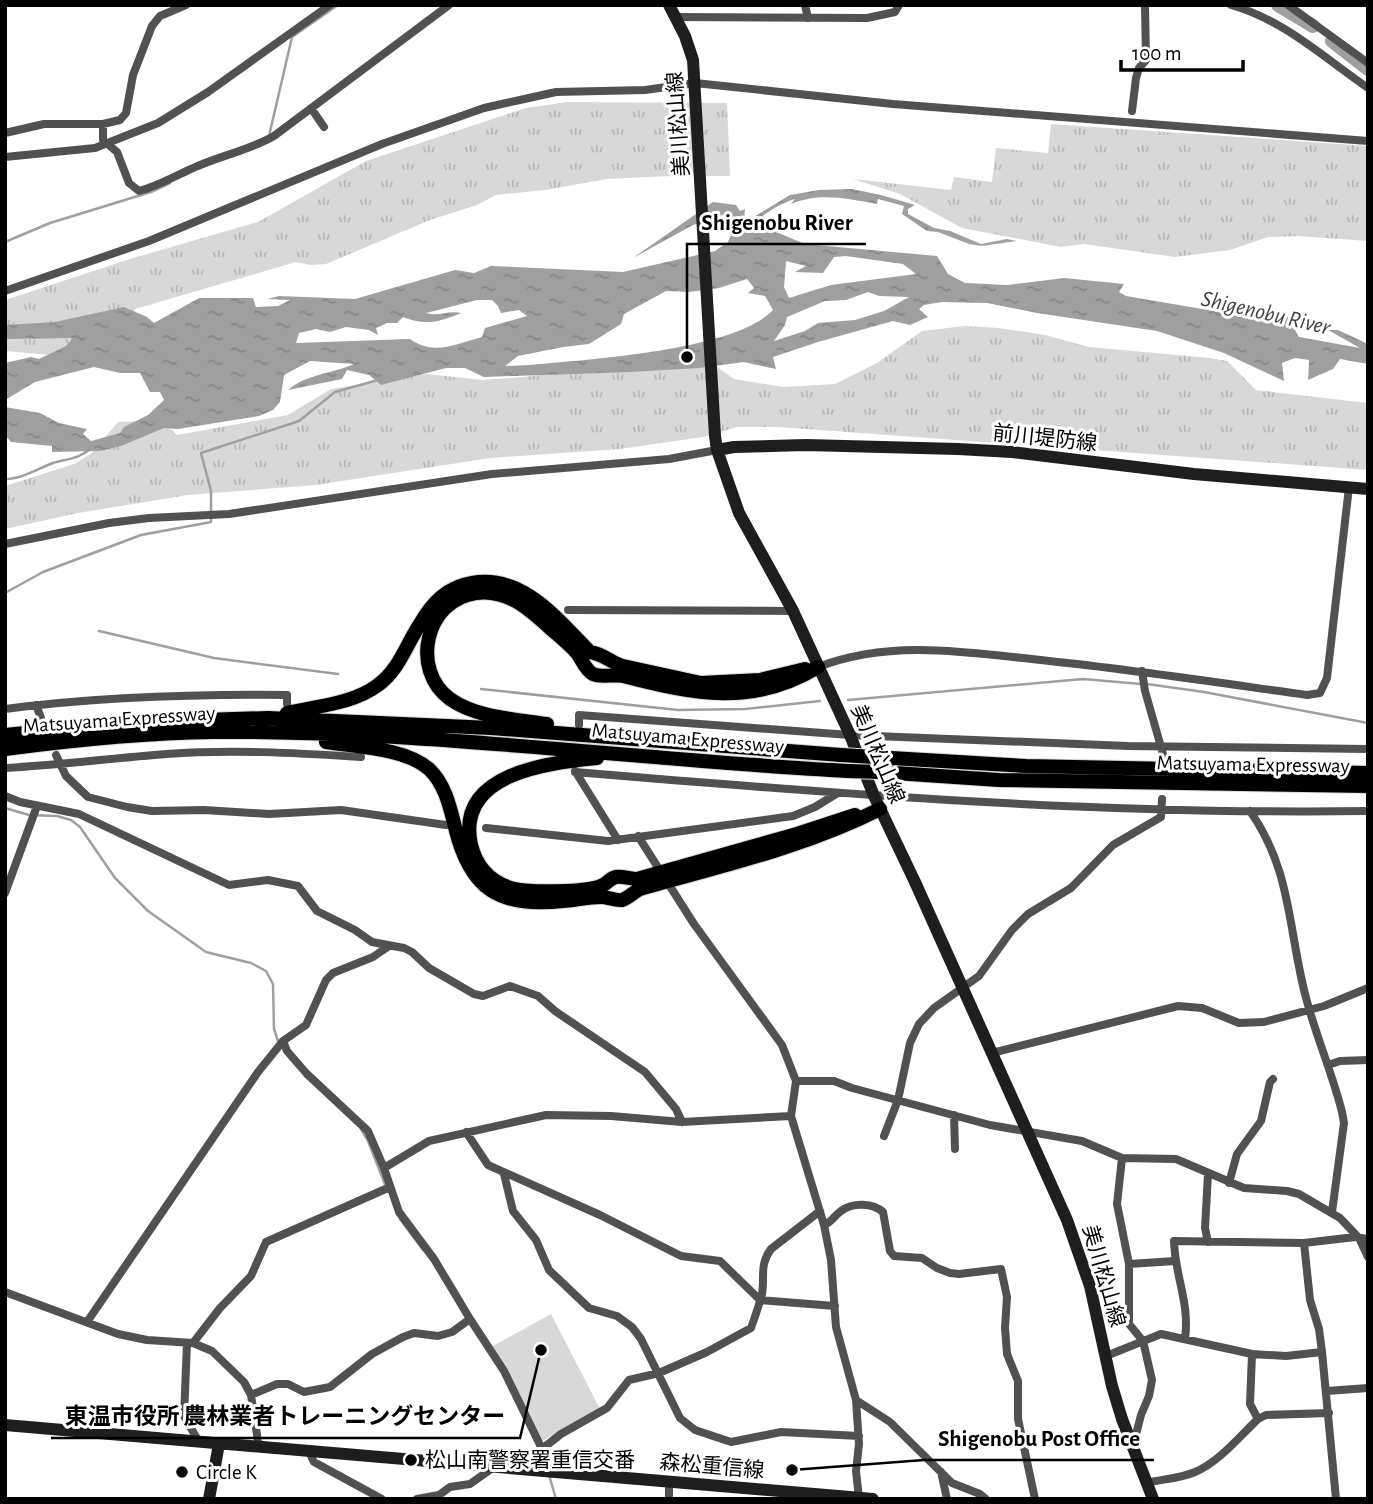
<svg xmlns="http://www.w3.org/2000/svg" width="1373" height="1504" viewBox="0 0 1373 1504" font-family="'Alegreya Sans','Noto Sans JP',sans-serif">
<defs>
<pattern id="grass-tufts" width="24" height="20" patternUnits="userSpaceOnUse" patternTransform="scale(1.75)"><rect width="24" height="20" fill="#d8d8d8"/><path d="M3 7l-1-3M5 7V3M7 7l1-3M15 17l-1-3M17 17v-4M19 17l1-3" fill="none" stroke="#b8b8b8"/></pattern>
<pattern id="water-ripples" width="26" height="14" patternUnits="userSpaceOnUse" patternTransform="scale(1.75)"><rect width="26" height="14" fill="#9f9f9f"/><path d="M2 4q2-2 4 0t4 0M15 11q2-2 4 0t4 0" fill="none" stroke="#878787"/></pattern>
</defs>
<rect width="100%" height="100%" fill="#fff"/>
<path fill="url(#grass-tufts)" d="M567 102 727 103 730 176H671L606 179 546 190 496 195 477 205 430 220 326 264 311 265 296 262 135 309 129 326 74 357 5 351V300L130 259 258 222 366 161 526 108Z
M1051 124 1368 146V241L1298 236 1268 237 1230 250 1175 257 1084 244 1061 247 962 228 900 194 853 179 951 190 954 177 992 182 996 148 1048 153Z
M965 326 999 328 1045 335 1089 347 1210 358 1227 361 1256 390 1368 403V470L778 427H737L703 437 620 449 490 458 316 485 188 495 78 513 5 529V486L74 464 92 453 118 422 161 420 177 435 288 415 331 389 427 374 482 380 511 378 585 371 699 354 734 379 783 387 835 384 877 363 922 331Z"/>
<path fill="#d8d8d8" d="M551 1314 600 1409 542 1441 491 1347Z"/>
<path fill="url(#water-ripples)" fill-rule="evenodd" d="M852 189 881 195 915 205 908 209V214L934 228 950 231 981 244 1007 239 1017 241 982 246 969 244 938 232 927 231 902 214 904 206 878 199 877 204C847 199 821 192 791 204L795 199C776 205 763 215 748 228L769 229 805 244 937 256 948 274 965 283 1007 285 1064 278 1124 284 1119 292 1126 296 1267 320 1279 315 1287 316 1299 337 1360 348 1328 330H1338L1368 344V364L1340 359 1333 369 1308 380 1309 360 1295 358 1282 363 1284 381 1224 353 1157 331 1037 313 987 303 942 302 924 305 919 309 928 317 910 325 893 321 818 342 773 357 776 369 744 362 699 368 631 372 484 377 465 368H446L381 385 369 375 347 370 342 379 288 390C306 374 332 374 354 364L310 361 284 375 280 402 273 410 259 416 178 429 164 428 121 446 100 451 52 452V446L11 442 5 435V407L40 413 59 423 87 429 83 434 91 441 120 433 124 427 148 415 164 400 160 392H150L140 373H120L94 367 35 382 5 400V363L31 357 39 359 66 346 73 338 5 339V325L55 322 124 307 147 317 154 323 199 298H253L256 307 278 306 290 300 267 299 279 296 355 299 455 270 474 273 491 266 623 272 715 251 728 242 735 225 728 213 693 225 633 258 713 202 736 205 740 211 745 209 744 223 790 195 819 190ZM846 256 903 264 916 274 831 285 789 298 784 287 786 261 806 266 795 272 823 273 834 257ZM747 279 754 288 748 293 765 296 773 310C734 351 588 359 530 365L505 366 518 356 563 347 589 344 621 324 624 314 666 291 689 292 719 288ZM868 292 879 296 909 297 884 311 855 320 818 323 805 331 774 341 785 325 787 317 825 301 846 300ZM477 300H492L498 306 501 313 519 310 527 316 485 328 482 337C456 344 433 356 410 339L296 343 299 333 316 329 330 332 346 327 369 330 378 335 376 328 387 323H397L403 317C424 326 440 322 461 313 447 310 441 317 426 313Z"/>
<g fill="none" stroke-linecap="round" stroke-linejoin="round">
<path stroke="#9f9f9f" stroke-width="2.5" d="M269 136 292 37 338 5
M5 242 50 223 151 192 170 183
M5 479C22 479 37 469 53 463 66 459 79 459 90 449
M5 593 43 572 141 535 211 522V491L201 453 299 421 335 392 378 380
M99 631 214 658 338 674
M1147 684 1204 692 1368 723
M481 689 678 710 745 709 820 701
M848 700 1083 679 1141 684
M5 808 29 815 57 816 71 820 80 827 115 878 148 911 206 952 251 963 266 971 273 984 274 1029 279 1044
M361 1129 368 1141 386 1187
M400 1219 423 1250
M549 1475 556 1499"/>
<path stroke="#9f9f9f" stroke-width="14" d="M1278 5 1313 26
M1332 41 1368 69"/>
<g stroke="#dbdbdb" stroke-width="16">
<path id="highway" d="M287 713C316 706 353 704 378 685 399 670 406 645 420 624 432 603 447 587 472 583 523 574 558 620 590 652 604 654 611 663 623 666L701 683 760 680 805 669
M547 724C515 719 477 718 450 699 410 670 425 600 476 593 507 589 528 608 550 628 559 636 569 644 577 653 582 659 585 670 593 674 601 678 614 674 623 676 695 694 752 707 818 667
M5 735 139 722 268 718 491 728 841 755
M326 742C357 747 405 748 429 769 445 784 450 807 455 827 470 890 500 908 563 901 575 900 589 897 601 897 608 897 615 901 622 900 628 898 634 892 640 889 721 866 805 847 880 809
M5 749C74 740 143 733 212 732 425 730 636 760 848 771
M874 757 1026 766 1368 773
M597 758C548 763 455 773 471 845 476 865 488 880 508 887 524 893 588 893 603 885 608 883 610 878 616 877 622 876 631 879 637 879L797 834 855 815
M880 772 999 780 1368 786"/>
</g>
<path stroke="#515151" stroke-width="8" d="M805 5 808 18
M1231 5C1284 20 1323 57 1368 88
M1288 5 1368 63
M676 17 867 18 895 12 899 5
M311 108 324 127
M1132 111 1136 78 1139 68 1146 60 1145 5
M103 124V140L117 152 129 183 139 191C158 186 173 177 191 169 218 156 248 151 274 136L449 5
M5 133 44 124H103L120 120 126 113 133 75 152 26 160 16 186 5
M5 157 95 148 158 123 208 92 330 5
M5 291 149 241 382 144 484 108 556 92 645 90 695 83 893 104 1368 141
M5 544 109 523 149 518 229 514 492 474 669 459 717 450
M568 610 793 611
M818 667C893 638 972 653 1049 661 1136 670 1221 683 1307 695L1320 693 1327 678 1349 487
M1142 671 1145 691 1163 754
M36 705 41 718
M5 709C99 697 193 694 287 695V704
M579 725V715L850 735 1128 746 1368 749
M56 755 66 776 88 797 127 807 152 811 204 810 269 814 341 810 446 825
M5 768C59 765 113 758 167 754 231 749 296 753 361 757
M575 771 618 840
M575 772C837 794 1104 815 1368 811
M5 796 20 802 79 814 229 885 268 880 298 886 317 911 355 930 372 942 404 948 412 952 429 968 474 994 483 996 510 986 538 996 555 1011 645 1072 676 1109 682 1122
M1250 811C1291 869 1288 927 1305 994 1315 1034 1332 1072 1342 1112L1344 1123 1332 1212
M486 828 608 841 793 816 815 807 836 794
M638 836 694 924 782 1045 796 1081 791 1116 824 1225 831 1260 836 1327 856 1400 890 1422 952 1483 980 1494 986 1499
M5 893 37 806
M992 1053 1178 1006 1202 1008 1239 1023 1264 1022 1324 1006 1368 988
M1328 1065 1340 1061 1368 1060
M796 1081H834L852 1088 990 1125 1082 1141 1122 1158 1176 1159 1244 1188 1287 1191 1299 1194 1340 1218 1359 1238 1368 1257
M954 1115 955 1149
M466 1132 488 1165 600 1215 681 1256 720 1261 760 1300 835 1306
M884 1136 898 1100 910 1043 919 1024 934 1008 979 976 1012 930 1028 914 1071 888 1113 845 1161 817 1162 799
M1122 1158 1117 1204 1129 1264V1324L1143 1341 1152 1380 1149 1396 1141 1415 1133 1446
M384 1168 429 1141 546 1115 611 1116 682 1122 791 1116
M504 1174 513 1211 536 1240 549 1270 589 1308 617 1316 632 1327 641 1339 680 1418 695 1430 731 1442 781 1432 859 1436
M1229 1183 1237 1154 1261 1121 1270 1082 1273 1079
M824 1225C832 1222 834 1216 841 1211 853 1202 873 1203 883 1212L890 1251 894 1256 922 1258 937 1268 950 1273 959 1274 1001 1269 1007 1297 1005 1328 1007 1354 1018 1381V1419L1035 1499
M1208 1242 1205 1228 1208 1174
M1304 1243 1310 1300 1319 1329 1322 1352
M1129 1264 1175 1261
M5 1292 118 1334 147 1340 193 1343 212 1351 244 1382 251 1395 259 1448
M470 1319 504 1371 542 1449
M87 1322 258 1072 283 1041 306 1025 326 980 333 973 373 957 389 946
M1185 1339C1190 1302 1175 1277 1174 1241L1304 1243 1355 1237 1368 1239
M187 1343 184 1416 199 1442
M193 1343 220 1308 251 1276 266 1242 390 1187
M1252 1354 1250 1404 1258 1419
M1106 1356 1161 1334 1252 1354 1286 1356 1322 1352 1336 1499
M1327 1391 1368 1388
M251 1395 277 1384H288L304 1392 330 1387 372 1354 403 1337 414 1333 438 1336 452 1332 470 1319 434 1259 399 1212 384 1168 368 1131 307 1074 287 1051 283 1041
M856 1400 859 1444 856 1471 859 1498
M309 1452 314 1462 382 1499
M539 1471 542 1449 561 1434 607 1408 629 1380 659 1373 707 1352 751 1328C755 1317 759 1305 762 1294 765 1277 759 1265 771 1249L820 1211
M941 1472 947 1499
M669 1482V1499
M1146 1483C1162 1479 1179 1479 1195 1472 1219 1462 1239 1437 1258 1419L1266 1415 1329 1413
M417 1499 439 1495 450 1487 470 1484 494 1467"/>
<path stroke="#1e1e1e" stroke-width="12" d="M669 5 685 36 693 60 715 436 717 450 739 513 793 611 850 735 874 796 915 882 1067 1220 1090 1286 1112 1386 1122 1419 1153 1499
M717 450 734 447 806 445 958 449 1012 452 1194 474 1368 489
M5 1425 873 1499
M209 1499 219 1444"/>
<use href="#highway" stroke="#000" stroke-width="14"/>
<g stroke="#dbdbdb" stroke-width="16" stroke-linecap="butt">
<path id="highway-bridge" d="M841 755 874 757
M848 771 880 772"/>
</g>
<use href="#highway-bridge" stroke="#000" stroke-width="14"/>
</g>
<g fill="#000" stroke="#fff" stroke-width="2.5">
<circle cx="411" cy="1460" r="7"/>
<circle cx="182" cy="1472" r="7"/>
</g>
<g text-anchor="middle" stroke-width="6" stroke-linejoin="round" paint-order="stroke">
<g font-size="21" fill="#000" stroke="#fff">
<text transform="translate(678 124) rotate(-94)" y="7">美川松山線</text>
<text transform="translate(1045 438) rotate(6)" y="7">前川堤防線</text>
<text transform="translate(119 719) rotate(-4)" y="7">Matsuyama Expressway</text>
<text transform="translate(688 738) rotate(5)" y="7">Matsuyama Expressway</text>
<text transform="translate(878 754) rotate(67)" y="7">美川松山線</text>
<text transform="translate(1253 764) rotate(1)" y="7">Matsuyama Expressway</text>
<text transform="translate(1104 1276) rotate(74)" y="7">美川松山線</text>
<text transform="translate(712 1466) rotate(5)" y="7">森松重信線</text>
</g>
<g font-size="21" fill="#000" stroke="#fff" text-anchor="start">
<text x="425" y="1467">松山南警察署重信交番</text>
<text x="196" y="1479">Circle K</text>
</g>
<g font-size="23" font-style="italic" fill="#404040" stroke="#fff">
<text transform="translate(1266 312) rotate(13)" y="8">Shigenobu River</text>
</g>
</g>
<path fill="none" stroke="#000" stroke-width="2.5" d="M687 357L687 244H866M541 1350L520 1438H51M792 1470L924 1460H1154"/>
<g fill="#000" stroke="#fff" stroke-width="2.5">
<circle cx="687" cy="357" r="7"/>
<circle cx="541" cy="1350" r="7"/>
<circle cx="792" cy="1470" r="7"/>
</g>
<g font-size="23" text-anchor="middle" font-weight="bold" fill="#000" stroke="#fff" stroke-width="6" stroke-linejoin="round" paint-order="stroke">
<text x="777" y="230">Shigenobu River</text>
<text x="285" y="1424">東温市役所 農林業者トレーニングセンター</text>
<text x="1039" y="1446">Shigenobu Post Office</text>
</g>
<rect width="1373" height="1504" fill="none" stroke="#000000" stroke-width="14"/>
<path d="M1121 60v10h122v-10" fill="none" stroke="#000000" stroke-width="3.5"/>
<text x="1132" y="60" font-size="21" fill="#000000" stroke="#ffffff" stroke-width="5" paint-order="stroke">100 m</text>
</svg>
